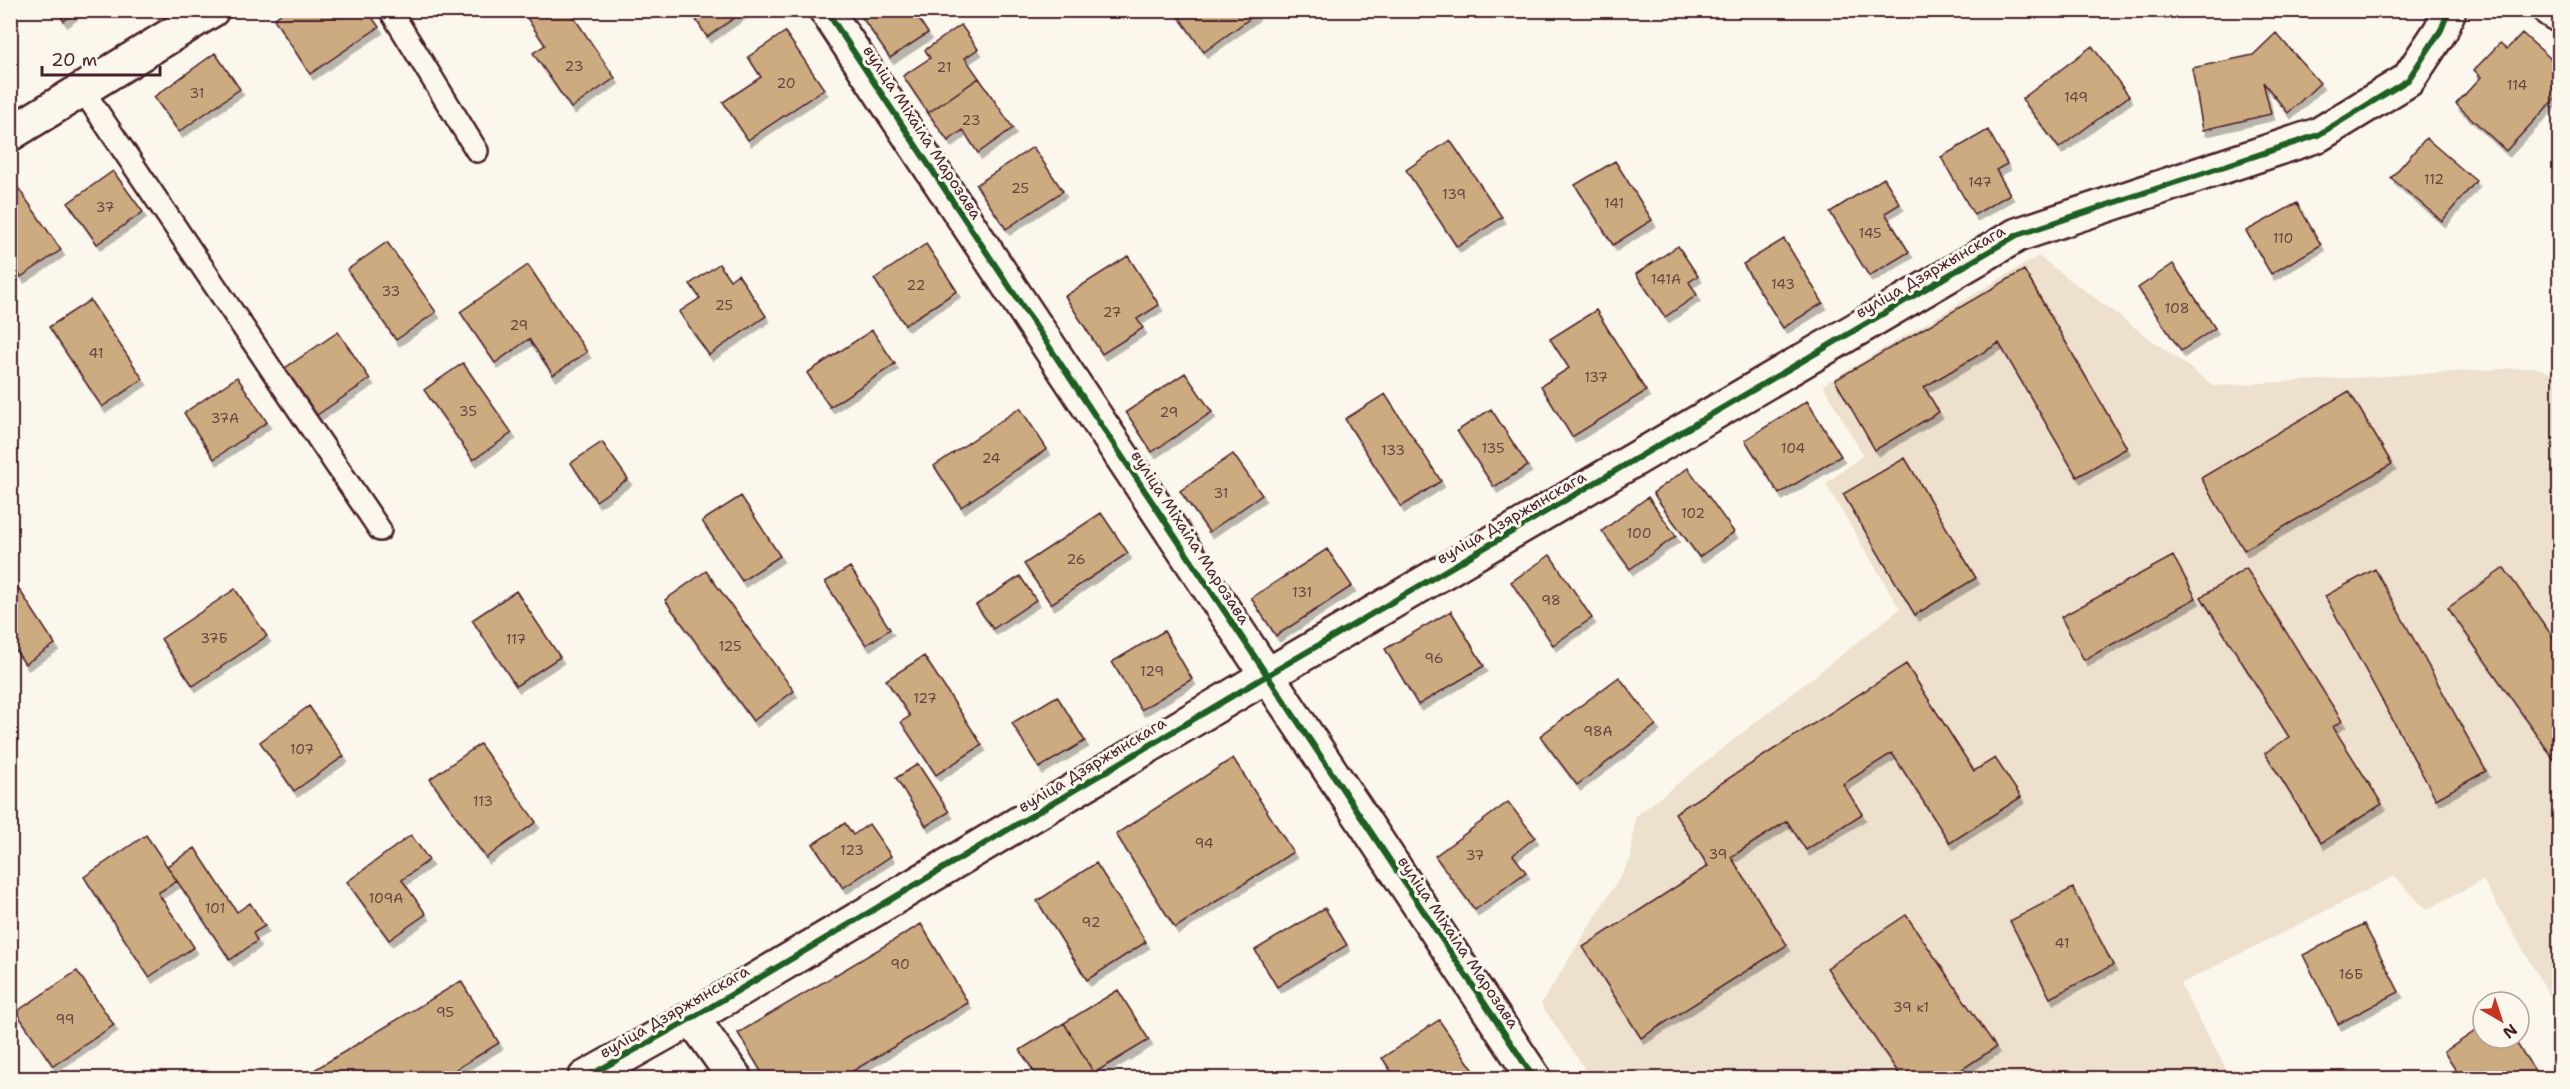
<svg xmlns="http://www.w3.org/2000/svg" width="2570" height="1089" viewBox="0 0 2570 1089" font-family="'Shantell Sans',sans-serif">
<defs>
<filter id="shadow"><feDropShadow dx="3.5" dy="6" stdDeviation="0" flood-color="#0004"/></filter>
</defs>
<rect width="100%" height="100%" fill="#fbf7ec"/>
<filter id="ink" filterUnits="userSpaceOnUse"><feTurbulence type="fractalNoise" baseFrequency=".0167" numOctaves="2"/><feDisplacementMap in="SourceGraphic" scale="12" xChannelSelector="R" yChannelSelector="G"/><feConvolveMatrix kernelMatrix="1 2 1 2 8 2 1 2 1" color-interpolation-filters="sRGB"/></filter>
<g filter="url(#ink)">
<path fill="#ede0cc" d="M2038 256 2214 386 2534 367 2559 376V1012L2483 880 2426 910 2395 876 2180 984 2231 1078H1591L1541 1004 1631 859 1635 817 1900 609 1826 484 1863 455 1823 385Z"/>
<path fill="#ccab80" stroke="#4a1f2b" stroke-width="1.5" filter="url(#shadow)" d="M56 10H78L64 21Z
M286 10H367L379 27 310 74 274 19Z
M538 10H569L615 78 571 108 533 53 545 45 527 18Z
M690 10H746L707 37Z
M857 10H913L928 33 890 58Z
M1174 10H1253L1256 14 1204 52Z
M961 25 978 49 965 58 979 78 928 113 903 76 930 58 925 50Z
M785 32 824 89 748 140 723 102 761 77 748 57Z
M2276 33 2320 83 2288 113 2263 82 2271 114 2203 130 2192 68 2253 55Z
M2522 33 2560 67V93L2506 151 2456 104 2481 77 2474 70 2500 43 2507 49Z
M2092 46 2129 96 2059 148 2022 99Z
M215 53 240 89 179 132 154 97Z
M979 78 1013 128 978 153 963 130 948 141 928 113Z
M1988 130 2007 164 1996 170 2010 194 1974 215 1941 157Z
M2426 138 2476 181 2442 221 2391 178Z
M1450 140 1502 217 1457 247 1406 170Z
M1033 147 1063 191 1006 229 976 185Z
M1615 161 1652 220 1613 245 1575 185Z
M113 171 143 212 97 244 68 203Z
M10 176 61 250 21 277 10 262Z
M1884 178 1900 204 1885 213 1909 252 1869 276 1830 212Z
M2297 203 2321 245 2271 274 2246 231Z
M1784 239 1823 303 1783 328 1743 264Z
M387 242 436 312 396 340 347 270Z
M926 244 957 291 905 325 874 279Z
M1678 246 1698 276 1689 282 1697 295 1665 317 1636 274Z
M1128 256 1159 305 1137 319 1143 328 1102 354 1065 296Z
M719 264 730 280 738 274 766 316 709 355 679 312 700 298 690 284Z
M2173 264 2215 328 2181 351 2138 288Z
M528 265 587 352 553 375 529 339 495 363 460 312Z
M2024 270 2127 448 2077 477 1999 343 1924 387 1939 412 1875 450 1835 380Z
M90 300 143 379 102 407 49 327Z
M1596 310 1646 391 1572 437 1541 386 1569 368 1550 339Z
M872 330 895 364 830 407 807 373Z
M338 332 370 379 317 415 285 368Z
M463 363 512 433 473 460 424 390Z
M1185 373 1212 412 1152 452 1126 412Z
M237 377 267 422 214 459 184 413Z
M2349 391 2392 464 2244 550 2201 478Z
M1385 394 1441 481 1401 507 1345 419Z
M1807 401 1841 456 1779 494 1745 440Z
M1020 408 1047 449 961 507 934 466Z
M1491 409 1528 466 1494 487 1457 431Z
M602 442 628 479 596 501 571 463Z
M1233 454 1262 495 1209 532 1180 491Z
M1905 458 1976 578 1915 615 1843 494Z
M1688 468 1734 532 1699 557 1653 493Z
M741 496 780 556 742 581 702 521Z
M1648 497 1676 536 1630 569 1602 531Z
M1101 513 1128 553 1051 604 1024 564Z
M1327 549 1352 586 1276 636 1251 598Z
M1550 555 1592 618 1553 645 1511 582Z
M2173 556 2196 598 2084 660 2061 617Z
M850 567 890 629 866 645 825 582Z
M2246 568 2342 721 2333 727 2382 804 2321 843 2265 753 2289 737 2201 597Z
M2504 568 2560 647V768L2448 608Z
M2375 569 2486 771 2436 799 2325 596Z
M706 571 794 691 753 721 665 600Z
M1020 576 1036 600 993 629 976 605Z
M11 577 55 644 25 664 10 642Z
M235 589 267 636 193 686 161 639Z
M516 591 560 657 516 686 472 620Z
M1451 611 1484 666 1418 705 1385 649Z
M1164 631 1192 679 1141 710 1112 662Z
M924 656 982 745 936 775 901 722 910 716 886 680Z
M1906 664 1974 771 1995 758 2021 797 1950 843 1892 753 1843 784 1862 814 1806 850 1787 821 1731 857 1787 945 1641 1038 1583 947 1708 866 1675 813Z
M1619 677 1656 725 1577 785 1540 736Z
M1057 696 1085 741 1039 768 1012 723Z
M309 706 344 756 294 791 260 742Z
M480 744 536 822 486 858 430 779Z
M1233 758 1293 852 1175 928 1116 834Z
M918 764 949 812 926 826 896 778Z
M1508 802 1535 837 1513 855 1526 872 1475 910 1435 856Z
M845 823 853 835 869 824 891 856 843 888 813 844Z
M146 835 177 881 158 893 194 947 149 977 84 877Z
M411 835 429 860 402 880 426 914 389 940 347 882Z
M195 848 237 912 250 903 265 926 253 933 257 941 230 960 167 866Z
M1096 863 1146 942 1087 980 1037 901Z
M2073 888 2113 965 2050 998 2010 921Z
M1325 908 1347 945 1277 987 1255 950Z
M1906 915 1996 1047 1949 1078H1902L1827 968Z
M921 924 968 1003 841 1078H765L738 1033Z
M2364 924 2399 992 2338 1024 2303 955Z
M77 971 114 1025 53 1066 16 1012Z
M461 981 499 1043 442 1078H301Z
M1118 990 1149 1040 1094 1073 1064 1023Z
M1439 1020 1479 1078H1396L1382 1058Z
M1064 1023 1097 1078H1038L1020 1050Z
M2483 1026V1038H2513L2538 1075 2532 1078H2461L2444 1052Z"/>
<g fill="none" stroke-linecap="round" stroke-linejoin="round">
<g stroke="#4a1f2b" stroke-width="26">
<path id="service" d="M390 10 477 151
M82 89 380 530"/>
</g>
<g stroke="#4a1f2b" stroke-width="38">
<path id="minor" d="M826 10 1534 1078
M2550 10 2560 16
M10 134 212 10
M692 1018 735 1078
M585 1078 692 1018 1266 676 2017 235 2318 135 2408 80 2441 30 2449 10"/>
</g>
<use href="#service" stroke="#fbf7ec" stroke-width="21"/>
<use href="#minor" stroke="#fbf7ec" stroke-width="33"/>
<g stroke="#fbf7ec" stroke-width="10">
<path id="cycleway" d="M826 10 1534 1078
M585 1078 692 1018 1266 676 2017 235 2318 135 2408 80 2441 30 2449 10"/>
</g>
<use href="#cycleway" stroke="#1b5e20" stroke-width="6"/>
</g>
</g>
<g text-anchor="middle" stroke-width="6" stroke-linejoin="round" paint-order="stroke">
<g font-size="14" fill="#6a4240">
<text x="574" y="71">23</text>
<text x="944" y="72">21</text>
<text x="786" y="88">20</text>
<text x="2517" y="90">114</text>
<text x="197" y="98">31</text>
<text x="2076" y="102">149</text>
<text x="971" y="125">23</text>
<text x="2434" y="184">112</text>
<text x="1980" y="187">147</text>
<text x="1020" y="193">25</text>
<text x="1454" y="199">139</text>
<text x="1614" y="208">141</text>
<text x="105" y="212">37</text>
<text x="1870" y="238">145</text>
<text x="2283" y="243">110</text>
<text x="1666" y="284">141А</text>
<text x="1783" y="289">143</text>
<text x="916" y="290">22</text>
<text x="391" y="296">33</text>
<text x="724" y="310">25</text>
<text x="2177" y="313">108</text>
<text x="1112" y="317">27</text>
<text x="519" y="330">29</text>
<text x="96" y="358">41</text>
<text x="1596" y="382">137</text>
<text x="468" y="416">35</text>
<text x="1169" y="417">29</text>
<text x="225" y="423">37А</text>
<text x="1493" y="453">135</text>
<text x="1793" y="453">104</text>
<text x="1393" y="455">133</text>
<text x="991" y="463">24</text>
<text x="1221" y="498">31</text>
<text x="1693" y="518">102</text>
<text x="1639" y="538">100</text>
<text x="1076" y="564">26</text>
<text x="1302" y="597">131</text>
<text x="1551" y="605">98</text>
<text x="214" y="643">37Б</text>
<text x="516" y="644">117</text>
<text x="730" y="651">125</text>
<text x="1434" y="663">96</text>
<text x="1152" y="676">129</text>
<text x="925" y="703">127</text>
<text x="1598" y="736">98А</text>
<text x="302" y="754">107</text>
<text x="483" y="806">113</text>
<text x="1204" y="848">94</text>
<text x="852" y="855">123</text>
<text x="1718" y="859">39</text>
<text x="1475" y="860">37</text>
<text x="386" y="903">109А</text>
<text x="215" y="913">101</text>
<text x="1091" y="927">92</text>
<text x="2062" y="948">41</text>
<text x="900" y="969">90</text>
<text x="2351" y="979">16Б</text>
<text x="1911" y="1012">39 к1</text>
<text x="445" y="1017">95</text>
<text x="65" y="1024">99</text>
</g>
<g font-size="16" fill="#4a1f2b" stroke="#fbf7ec">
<text transform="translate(923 132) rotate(57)" y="6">вуліца Міхаіла Марозава</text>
<text transform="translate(1930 271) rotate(-30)" y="6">вуліца Дзяржынскага</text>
<text transform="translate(1511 517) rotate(-30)" y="6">вуліца Дзяржынскага</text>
<text transform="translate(1191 537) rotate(57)" y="6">вуліца Міхаіла Марозава</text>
<text transform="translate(1092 764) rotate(-31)" y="6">вуліца Дзяржынскага</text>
<text transform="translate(1459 942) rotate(56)" y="6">вуліца Міхаіла Марозава</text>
<text transform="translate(674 1011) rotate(-30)" y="6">вуліца Дзяржынскага</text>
</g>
</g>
<rect width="2570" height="1089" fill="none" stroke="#fbf7ec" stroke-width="36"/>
<rect x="18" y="18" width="2534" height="1053" fill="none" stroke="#4a1f2b" stroke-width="2" filter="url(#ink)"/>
<g transform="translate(2501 1020) rotate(141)"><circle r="28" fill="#fbf7ec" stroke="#b4a19f" stroke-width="1.5"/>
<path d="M0-4.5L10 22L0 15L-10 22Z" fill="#c8321e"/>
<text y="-9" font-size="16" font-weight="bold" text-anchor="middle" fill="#4a1f2b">N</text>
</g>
<path d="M42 66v9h118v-9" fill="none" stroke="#4a1f2b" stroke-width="3"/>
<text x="51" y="66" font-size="18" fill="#4a1f2b" stroke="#fbf7ec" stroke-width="4.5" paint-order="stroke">20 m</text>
</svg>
